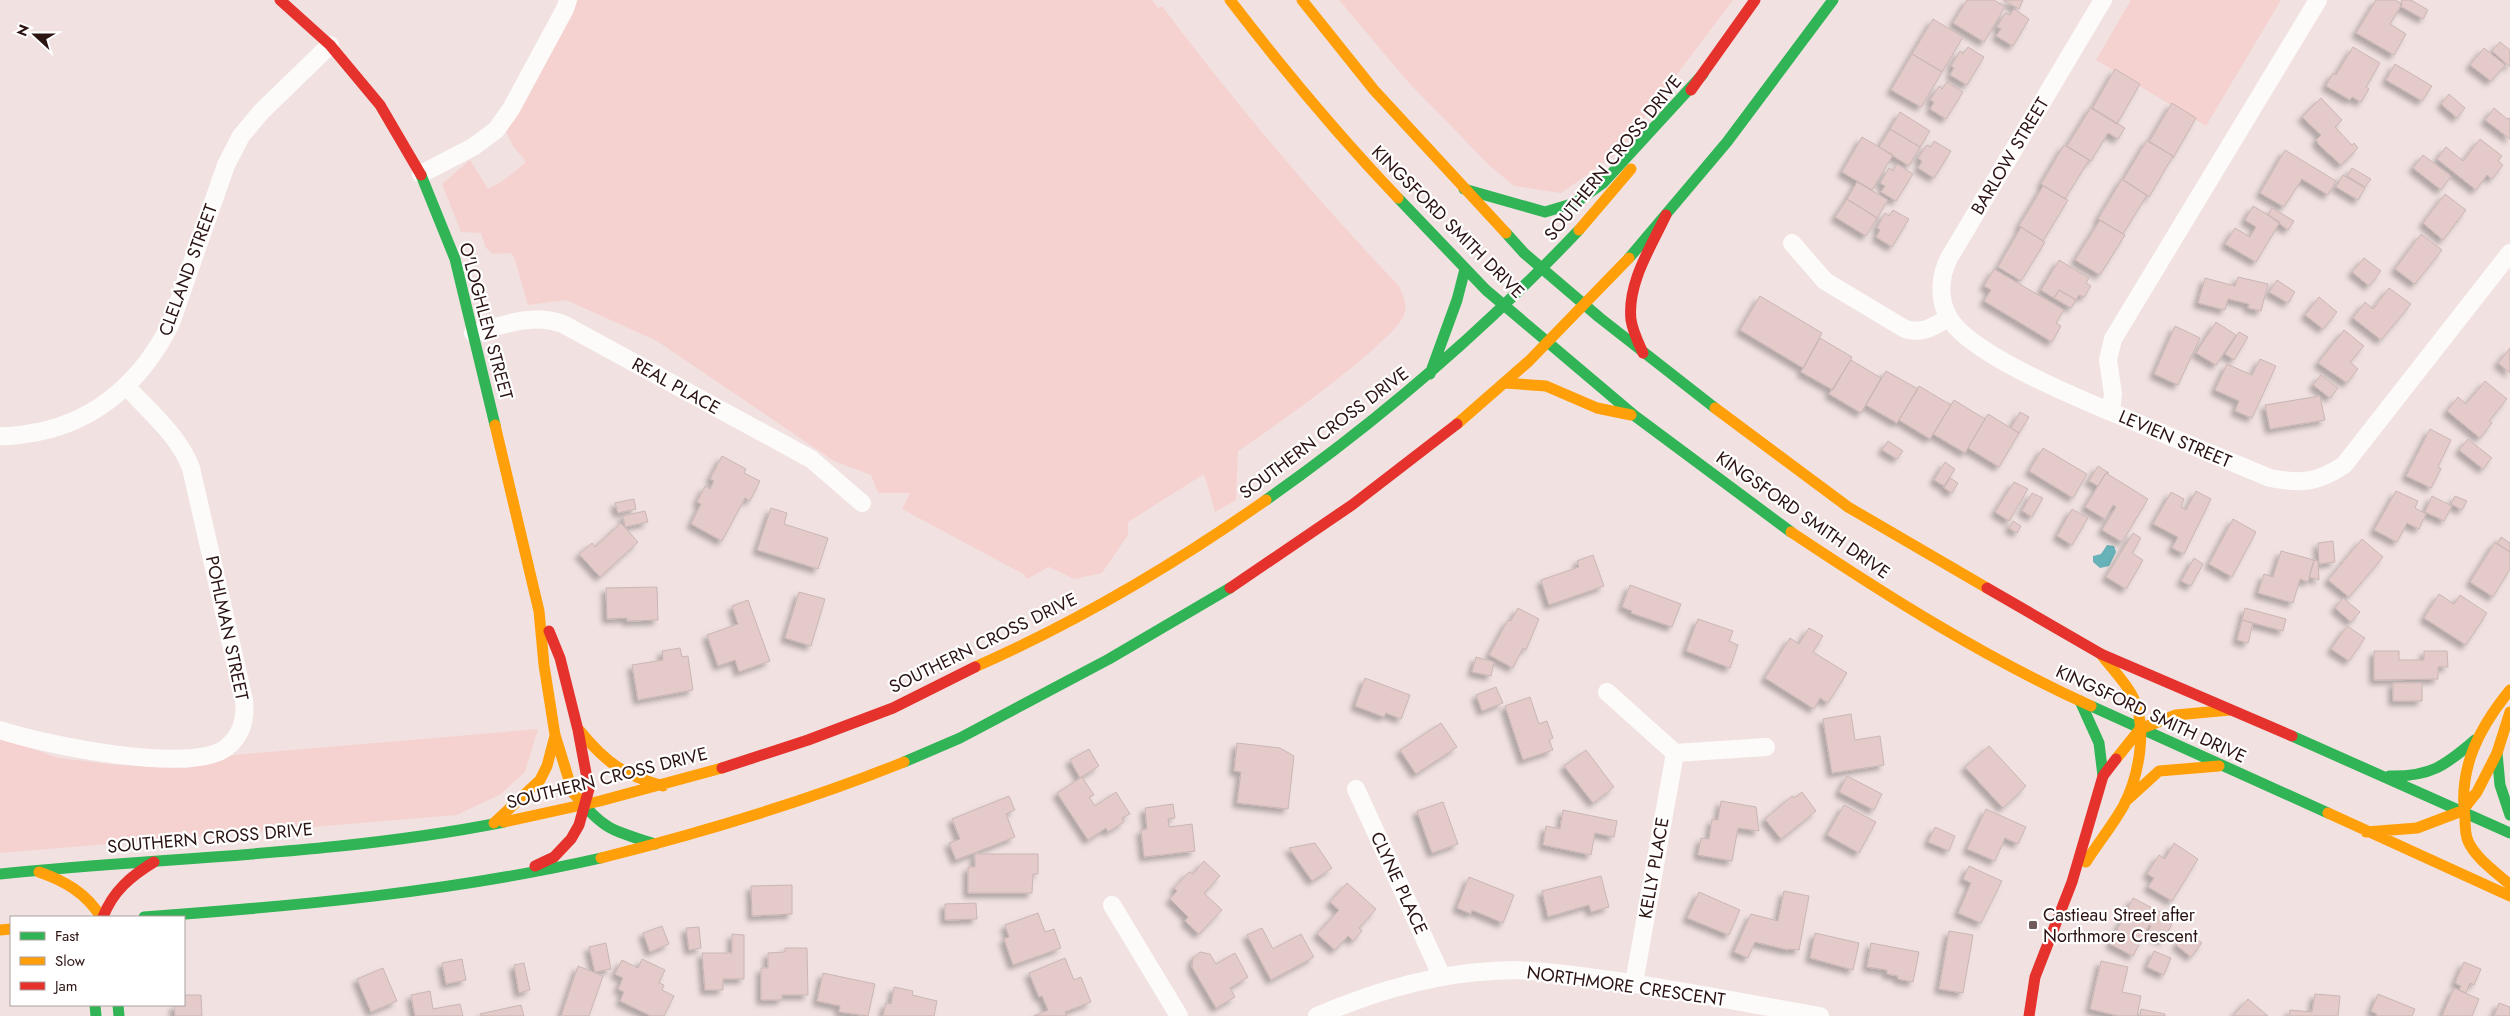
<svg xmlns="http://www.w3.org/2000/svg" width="2510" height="1016" viewBox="0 0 2510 1016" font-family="Jost,sans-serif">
<defs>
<filter id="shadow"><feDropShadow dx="-4.5" dy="4.5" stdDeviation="2.5" flood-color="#0004"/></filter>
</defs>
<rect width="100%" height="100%" fill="#f1e2e1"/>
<path fill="#f5d2cf" d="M570 0H1152L1158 8 1162 6C1236 104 1314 197 1399 286 1403 295 1408 304 1404 315 1393 343 1269 431 1238 451L1236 500 1215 512 1204 474 1128 522V535L1102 573 1074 579 1049 567 1027 579 1025 575 902 509 910 493H878L871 475 834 461 657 341 566 300 528 305 514 257 511 253 493 254 486 248 481 233 461 232 442 184 470 160 488 189 504 180 526 162 513 146 505 129Z
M1339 0H1733L1618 153 1561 193 1514 186 1489 165 1409 83Z
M2131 0H2281L2206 126 2096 60Z
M538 729 525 772 501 794 457 815 0 853V738L59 758 116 765 188 768 234 755Z"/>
<path fill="#67b2b9" d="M2107 545 2114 546 2116 552 2109 566 2100 568 2093 562V556L2101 554Z"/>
<path fill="#e4cac8" stroke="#c9b6b5" filter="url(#shadow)" d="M1967 0H1994L2005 7 1984 42 1953 23Z
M2003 0H2023L2019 9Z
M2376 0H2395L2402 4 2390 24 2406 34 2394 55 2356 33Z
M2402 0H2411L2428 10 2423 19 2400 6Z
M2014 9 2029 19 2013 46 1996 36 2001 29 1997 27 2005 13 2010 15Z
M1933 19 1963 37 1942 72 1912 54Z
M2500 42 2510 50V67L2492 51Z
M1968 47 1984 57 1967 85 1950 75 1954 68 1951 66 1960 51 1963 54Z
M2353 47 2380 63 2366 87 2369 89 2361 102 2352 97 2350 100 2326 86 2333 73 2336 75Z
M2484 48 2505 65 2491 81 2470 65Z
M1912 54 1942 72 1921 107 1891 90Z
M2395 64 2432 86 2422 101 2386 80Z
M2115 69 2140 84 2117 124 2092 109Z
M1947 82 1963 92 1946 119 1930 109 1934 102 1930 100 1939 86 1942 89Z
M2449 94 2465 108 2457 118 2441 104Z
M2321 98 2342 120 2335 127 2352 145 2354 143 2358 148 2341 165 2319 145 2316 140 2321 135 2302 117Z
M2172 103 2196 118 2173 158V156L2149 142Z
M2091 107 2125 128 2118 139 2108 133 2091 161 2067 146Z
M2494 108 2507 119 2510 118V139L2485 120Z
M1900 112 1930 131 1920 147 1890 129Z
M1890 129 1920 147 1909 166 1879 147Z
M1862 137 1893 155 1872 190 1842 172Z
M2480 139 2502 156 2498 161 2503 165 2492 179 2487 175 2476 190 2437 159 2446 147 2463 161Z
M2147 140 2173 156 2149 197 2123 180Z
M1934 141 1951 151 1934 178 1918 168 1922 161 1918 158 1927 145 1931 147Z
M2064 145 2089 160 2065 199 2041 184Z
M2285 150 2336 181 2328 195 2302 179 2284 207 2260 193Z
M2423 155 2451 176 2441 190 2413 168Z
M1897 164 1913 174 1896 201 1881 192 1885 186 1880 183 1889 168 1893 171Z
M2352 168 2371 179 2365 187 2347 176Z
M2343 175 2365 188 2358 200 2336 187Z
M2122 179 2147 195 2123 234 2098 219Z
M1857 182 1888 200 1877 218 1847 199Z
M2043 186 2068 200 2043 241 2019 226Z
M2445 194 2466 210 2443 240 2423 223Z
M1847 199 1877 218 1866 236 1835 217Z
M2253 206 2280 222 2256 262 2225 244 2235 228 2250 237 2256 227 2245 220Z
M2272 208 2294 221 2288 230 2268 215Z
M1893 210 1909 219 1892 247 1876 237 1880 230 1877 228 1885 213 1889 216Z
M2100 220 2125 235 2100 275 2075 260Z
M2021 227 2045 242 2021 281 1998 267Z
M2421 234 2442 250 2415 284 2395 269Z
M2364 258 2381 271 2369 286 2352 272Z
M2059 260 2089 278 2086 283 2091 286 2084 297 2079 295 2076 300 2059 290 2054 298 2041 290Z
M1994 269 2064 310 2056 323 2061 326 2052 342 1984 301 1991 290 1984 286Z
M2238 277 2268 284 2261 311 2248 308 2249 304 2228 299 2225 310 2198 303 2205 278 2235 286Z
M2277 280 2295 292 2288 303 2269 292Z
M2389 288 2411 304 2381 340 2353 318 2365 302 2373 309Z
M2059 290 2076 300 2071 308 2054 298Z
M1760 296 1822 333 1803 368 1740 330Z
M2319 297 2337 312 2323 329 2305 315Z
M2216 322 2236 335 2216 365 2196 353Z
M2175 326 2200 338 2178 385 2154 374Z
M2344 330 2364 346 2350 362 2358 369 2347 383 2318 363Z
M2239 332 2248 337 2234 360 2225 354Z
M1820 338 1852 357 1833 390 1801 372Z
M2510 348V373L2498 363Z
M2260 359 2276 366 2252 418 2235 411 2239 401 2215 390 2227 364 2252 375Z
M1851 360 1881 378 1861 413 1829 394Z
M1886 371 1918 389 1897 423 1866 405Z
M2321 375 2338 388 2330 398 2313 385Z
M2485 381 2507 399 2489 421 2492 423 2480 438 2447 411 2458 397 2466 404Z
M1919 386 1951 405 1930 439 1899 420Z
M2320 396 2325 420 2270 429 2265 405Z
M1954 400 1985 419 1965 453 1933 434Z
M2020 412 2029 417 2019 433 2011 428Z
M1988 414 2019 433 1999 467 1968 448Z
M2430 429 2451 440 2438 467 2441 469 2431 488 2406 476Z
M2468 439 2492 458 2483 469 2459 450Z
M1888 441 1903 451 1897 459 1882 450Z
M2043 448 2087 474 2073 498 2029 471Z
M722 456 746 469 744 473 760 481 750 501 745 498 722 541 691 524 701 504 697 502 705 486 710 489 714 481 710 479Z
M1945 462 1955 469 1944 486 1934 480Z
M2098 466 2109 473H2106L2098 486 2089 481Z
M2106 473 2148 499 2122 542 2102 530 2116 507 2113 505 2105 519 2085 507Z
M1950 478 1958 483 1952 493 1944 488Z
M2014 482 2028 489 2009 521 1995 512Z
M2196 491 2211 499 2184 554 2172 548 2178 537 2153 524 2171 492 2184 499 2181 507 2186 510Z
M2396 491 2418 501 2415 508 2426 514 2419 529 2407 523 2397 542 2374 530Z
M2032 493 2043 498 2032 517 2022 511Z
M2432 496 2452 506 2444 521 2425 512Z
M2455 496 2467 501 2462 510 2451 504Z
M634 499 636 509 618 513 615 503Z
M771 508 787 513 784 524 828 538 818 569 757 550Z
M2072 509 2088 518 2072 545 2057 536Z
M645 511 648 522 625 527 623 516Z
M2233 519 2256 532 2232 577 2209 564Z
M2013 521 2021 526 2017 533 2009 528Z
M621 523 638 542 600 577 579 554 592 543 595 547Z
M2133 533 2141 538 2132 553 2143 560 2126 589 2106 577Z
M2501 537 2510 543V552L2497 544Z
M2362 539 2383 557 2349 597 2328 580Z
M2333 541 2335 562 2319 564 2318 543Z
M2495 542 2510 552V569L2493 597 2470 582Z
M2281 551 2314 560 2308 582 2300 579 2293 603 2258 593 2264 574 2273 577Z
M1593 555 1604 586 1549 605 1541 580 1579 567 1577 561Z
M2194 558 2203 564 2191 586 2181 581Z
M2314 560 2318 561 2319 580 2309 577Z
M1630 585 1681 604 1672 627 1631 613 1632 611 1622 607Z
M657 587 658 620 627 621V618L607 619 606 588Z
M799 592 825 599 811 646 785 638Z
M2439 594 2454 604 2460 595 2487 613 2466 645 2424 618Z
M2343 598 2360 612 2351 622 2335 608Z
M748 600 770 661 739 672 735 660 718 666 707 635 738 624 732 606Z
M1518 608 1539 619 1526 650 1523 648 1513 668 1489 655 1508 620 1511 621Z
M2245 608 2286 619 2283 631 2242 620Z
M1698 619 1733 631 1729 641 1738 645 1730 668 1686 651Z
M2242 620 2253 623 2248 643 2237 640Z
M2347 626 2365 638 2349 661 2331 649Z
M1809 628 1823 636 1813 652 1847 673 1828 703 1820 698 1814 709 1765 678 1790 638 1799 644Z
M680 648 682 657 688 656 693 690 638 700 632 665 663 660 662 651Z
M2374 651H2399V660H2424V651H2447L2448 667H2438V679L2374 680Z
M1476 657 1494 662 1491 676 1472 672Z
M1365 678 1410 695 1401 719 1386 713 1384 717 1355 706Z
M2393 683H2422V701H2393Z
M1496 687 1503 703 1482 711 1476 695Z
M1530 697 1539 724 1547 721 1553 738 1549 740 1553 750 1523 760 1505 706Z
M1851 714 1855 740 1880 736 1884 765 1832 773 1823 719Z
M1441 723 1457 747 1416 774 1400 750Z
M1237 743 1280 748 1294 756 1288 809 1237 803 1241 772 1234 771Z
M1989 746 2026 786 2003 808 1965 767Z
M1089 749 1099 766 1080 778 1070 760Z
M1586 750 1614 787 1593 803 1564 766Z
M1847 776 1882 794 1874 810 1839 792Z
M1082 777 1094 795 1089 797 1095 806 1116 792 1130 814 1122 818 1124 822 1108 832 1106 828 1088 840 1057 793Z
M1802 792 1816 811 1781 839 1765 819 1792 796 1794 798Z
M1009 796 1015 810 1006 814 1015 837 956 860 949 843 960 839 952 819Z
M1721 801 1756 807 1759 831 1738 828 1732 861 1698 855 1701 838 1709 839 1712 819 1718 820Z
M1443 802 1458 844 1432 853 1417 811Z
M1173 804 1175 818 1168 819 1169 827 1192 824 1195 851 1144 857 1141 830 1147 829 1145 808Z
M1844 805 1876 822 1859 853 1827 835Z
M1986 809 2026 827 2018 844 2005 838 1995 861 1967 849Z
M1563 810 1617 821 1614 837 1595 833 1591 855 1543 845 1546 826 1560 829Z
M1935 827 1955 836 1949 851 1928 842Z
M1315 843 1332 868 1312 881 1289 848Z
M2174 843 2198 859 2172 901 2148 887 2154 878 2147 874 2159 855 2165 859Z
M975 854H1038V874H1033L1032 893H968V867H975Z
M1204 861 1220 876 1204 893 1222 910 1199 934 1185 921 1188 917 1170 899 1177 891 1174 888 1189 872 1193 874Z
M1969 866 2002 881 1981 923 1958 913 1971 883 1963 879Z
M1601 876 1609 907 1591 912 1589 905 1548 917 1542 891Z
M1469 877 1514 895 1503 923 1472 910 1471 914 1457 908Z
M1347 883 1376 909 1359 928 1362 931 1353 941 1348 936 1335 950 1317 934 1339 910 1330 902Z
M792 885V914L752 916 751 886Z
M1784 891 1809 896 1799 950 1789 949 1788 950 1755 942 1748 958 1734 952 1751 914 1778 921Z
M1699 892 1740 910 1729 935 1687 918Z
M2133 898 2174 919 2164 941 2148 933 2151 926 2149 925 2133 956 2110 944Z
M976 903 977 919 945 920V904Z
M1038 913 1045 932 1054 929 1061 948 1013 965 1004 939 1009 937 1005 925Z
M662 926 669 944 650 952 643 933Z
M699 927 701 948 689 950 686 928Z
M1262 928 1273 949 1301 934 1314 957 1271 980 1247 935Z
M1949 931 1973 935 1963 993 1939 989Z
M2187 931 2202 943 2191 957 2176 945Z
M1815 933 1859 943 1853 970 1810 958Z
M732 934 744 935V979H723V990H705L702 953H732Z
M606 943 611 969 595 972 589 947Z
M1871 943 1919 952 1913 982 1898 979V976L1887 974V970L1867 967Z
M785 948H807L808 995H782V1000H761V968H768V953L785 952Z
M2154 951 2171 958 2164 975 2147 967Z
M1200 952 1210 954 1216 964 1235 953 1248 977 1230 988 1235 997 1216 1008 1192 967 1193 958Z
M1065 958 1074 980 1081 977 1091 1002 1065 1012 1067 1016H1034L1048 1010 1042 996 1039 997 1029 973Z
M462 959 466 980 446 984 442 963Z
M642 959 665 970 659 983 664 985 662 990 674 996 664 1016H651L620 1001 624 992 618 989 623 978 615 974 622 960 638 968Z
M2101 961 2128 967 2122 992 2141 996 2137 1016H2118L2090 1009Z
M2464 962 2481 969 2474 985 2470 983 2466 993 2459 990 2461 986 2455 983Z
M524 963 530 990 519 993 514 965Z
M578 966 603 976 589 1016H561Z
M383 968 397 1001 371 1012 357 979Z
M823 973 875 984 868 1016 839 1012 840 1006 817 1001Z
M894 987 913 991 912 995 937 1001 934 1016H883L886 1003 891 1004Z
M2454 988 2479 999 2472 1016H2442Z
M430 991 433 1009 460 1004 463 1016H415L411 995Z
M2315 994 2340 996 2338 1016H2289L2290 1010 2312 1012Z
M2378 994 2415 1009 2412 1016H2376L2377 1014 2371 1011Z
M184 995H201L202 1016H175L174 1005H184Z
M2248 999 2268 1016H2233Z
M2499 1003 2510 1007V1016H2494Z
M521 1005 524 1016H481L480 1014Z
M2141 1009 2165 1014V1016H2140Z"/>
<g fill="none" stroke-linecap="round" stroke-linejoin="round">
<path stroke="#fdfbfa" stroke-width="18" d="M2103 0 1949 258C1940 276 1938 298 1948 316 1966 352 2073 396 2111 412
M2318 0 2113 339 2108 360 2113 394 2111 412 2270 478C2301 484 2317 483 2344 465L2510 253
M421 174 473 147 496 130 511 109 565 9 568 0
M1792 243 1825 281 1905 329C1923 334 1933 327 1948 318
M473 333C504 325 532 313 563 324L811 459 862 503
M0 436C13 437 25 434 38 432 99 420 144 378 171 323L226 165 241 136 261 112 330 45
M1607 692 1675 753 1766 747
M0 730C41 744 193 776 227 747 242 735 246 718 244 700L191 468C179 436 150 412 127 387
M1356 789 1442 977
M1112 905 1179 1016
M1634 983 1675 753
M1317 1016C1373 992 1432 974 1493 971 1532 968 1571 975 1610 980 1680 990 1750 1004 1820 1016"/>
<path stroke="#30b455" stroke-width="11" d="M421 175 455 259 495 425
M1464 189 1545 212 1575 203 1603 183 1703 74
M1398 198 1486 290 1635 416 1791 532
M1506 233 1524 253 1600 318 1715 408
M1629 258 1727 142 1833 0
M1430 374 1457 300 1465 269
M1266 500C1380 420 1483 331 1579 230
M2080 701 2099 743 2103 776
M2091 706 2328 813
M2292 736 2510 833
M2497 753 2500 785 2510 815
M904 762 960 738 1109 659 1230 588
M2389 776C2430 777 2445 766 2475 740
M577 797C605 831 614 831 655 844
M0 874C168 857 338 855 504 822
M144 917C298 906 450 892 601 858
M95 1005 96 1016
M118 1005 119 1016"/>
<path stroke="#ff9f0a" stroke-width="11" d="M1230 0C1283 69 1338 135 1398 198
M1302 0 1374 90 1506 233
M1579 230 1631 169
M1505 383 1546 386 1597 408 1631 415
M1715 408 1848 507 1987 588
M1457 424 1529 361 1629 258
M495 425 539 611 544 665 555 735 573 793 577 797
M1791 532C1887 596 1985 658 2091 706
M975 667C1077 622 1175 564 1266 500
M2510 690C2479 728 2458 768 2465 818 2465 826 2465 834 2468 841 2476 859 2496 872 2510 885
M580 731C606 763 624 775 663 786
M2116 759 2140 729 2176 715 2230 710
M2125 802 2159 771 2219 766
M2328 813 2510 896
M504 822 600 801 722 768
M494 823 540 780 547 766 555 736
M2366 832 2417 828 2462 811 2477 792 2497 753 2510 712
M601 858C704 832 805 802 904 762
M2086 862C2098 843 2113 825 2124 805 2139 775 2148 728 2133 697 2125 681 2111 668 2101 654
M39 872C65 881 86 893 101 917
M0 930 11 929"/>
<path stroke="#e5322d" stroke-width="11" d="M280 0 330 45 380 105 421 175
M1691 90 1755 0
M1643 353C1638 342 1633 332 1631 320 1627 283 1651 247 1666 215
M1230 588 1352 505 1457 424
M1987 588 2101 654 2292 736
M722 768 808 740 893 708 975 667
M535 866 554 857 571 839 579 825 589 789 578 730 560 658 549 631
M103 917C113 891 131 876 154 862
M2029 1016 2035 977 2072 882 2103 776 2116 759"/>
</g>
<rect fill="#715c5b" stroke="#fff" stroke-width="2" x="2028" y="920" width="10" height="10" rx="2.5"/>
<g text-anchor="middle" stroke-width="4.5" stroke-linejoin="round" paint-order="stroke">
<g font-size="18" fill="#2c1413" stroke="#fff">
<text transform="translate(2010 156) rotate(-59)" y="6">BARLOW STREET</text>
<text transform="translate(1613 158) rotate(-51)" y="6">SOUTHERN CROSS DRIVE</text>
<text transform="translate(1448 222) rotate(45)" y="6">KINGSFORD SMITH DRIVE</text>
<text transform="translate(188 270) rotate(-70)" y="6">CLELAND STREET</text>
<text transform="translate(486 321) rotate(75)" y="6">O'LOGHLEN STREET</text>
<text transform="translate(676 386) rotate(29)" y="6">REAL PLACE</text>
<text transform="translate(1324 433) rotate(-37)" y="6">SOUTHERN CROSS DRIVE</text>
<text transform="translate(2175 439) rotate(23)" y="6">LEVIEN STREET</text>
<text transform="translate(1803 515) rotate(35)" y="6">KINGSFORD SMITH DRIVE</text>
<text transform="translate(227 628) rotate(78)" y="6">POHLMAN STREET</text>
<text transform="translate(983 643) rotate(-26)" y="6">SOUTHERN CROSS DRIVE</text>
<text transform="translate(2151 714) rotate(25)" y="6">KINGSFORD SMITH DRIVE</text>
<text transform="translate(607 778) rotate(-14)" y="6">SOUTHERN CROSS DRIVE</text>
<text transform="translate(210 838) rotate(-5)" y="6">SOUTHERN CROSS DRIVE</text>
<text transform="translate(1654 868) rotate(-80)" y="6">KELLY PLACE</text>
<text transform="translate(1399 883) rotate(65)" y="6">CLYNE PLACE</text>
<text transform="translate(1626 986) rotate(8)" y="6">NORTHMORE CRESCENT</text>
</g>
<g font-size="18" fill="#2c1413" stroke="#fff" text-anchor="start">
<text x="2043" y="921">Castieau Street after<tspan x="2043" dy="21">Northmore Crescent</tspan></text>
</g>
</g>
<rect x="10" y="916" width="175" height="90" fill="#ffffff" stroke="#aba1a1"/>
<rect x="20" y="932" width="25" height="8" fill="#30b455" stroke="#aba1a1"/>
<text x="55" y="941" font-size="15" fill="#2c1413">Fast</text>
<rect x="20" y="957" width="25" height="8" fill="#ff9f0a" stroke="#aba1a1"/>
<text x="55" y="966" font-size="15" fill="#2c1413">Slow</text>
<rect x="20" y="982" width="25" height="8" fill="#e5322d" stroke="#aba1a1"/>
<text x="55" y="991" font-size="15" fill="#2c1413">Jam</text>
<g transform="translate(35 35) rotate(291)" stroke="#ffffff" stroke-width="4" paint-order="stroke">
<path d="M0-4L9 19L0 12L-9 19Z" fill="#2c1413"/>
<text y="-8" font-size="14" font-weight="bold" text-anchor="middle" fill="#2c1413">N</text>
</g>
</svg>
